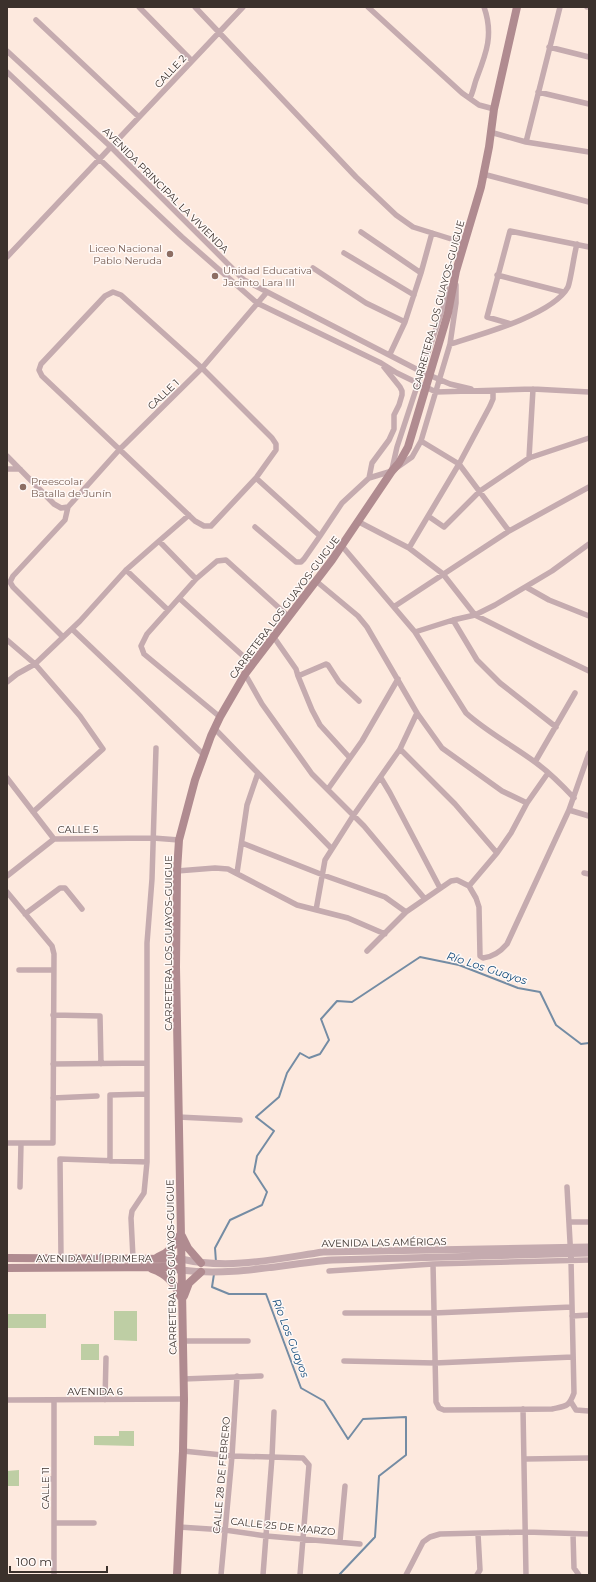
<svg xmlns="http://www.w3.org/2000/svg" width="596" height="1582" viewBox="0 0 596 1582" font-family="Montserrat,sans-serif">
<rect width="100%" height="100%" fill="#fde9de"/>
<path fill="#becea4" d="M114 1311H137V1341L114 1340Z
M7 1314H46V1328H7Z
M81 1344H99V1360H81Z
M119 1431H134V1446L94 1445V1436H119Z
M19 1470V1486H7V1471Z"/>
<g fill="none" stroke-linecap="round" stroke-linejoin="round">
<path stroke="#748ca4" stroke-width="2" d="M216 1262 215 1248 230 1220 262 1205 267 1192 254 1172 257 1156 274 1131 256 1117 279 1097 287 1073 300 1053 309 1058 320 1054 329 1040 321 1019 337 1001 352 1002 420 957 459 965 518 988 540 992 556 1025 581 1044 589 1043
M214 1274 212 1287 229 1294H266L301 1388 324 1401 348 1439 363 1419 406 1417V1455L379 1476 375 1537 339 1575"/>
<path stroke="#c5abaf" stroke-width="5.5" d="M139 7 192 61
M195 7 356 177 396 215 413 227 464 243
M368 7 462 93 479 105 494 109
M560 7 526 142 589 152
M587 7H589
M36 20 139 117
M549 47 589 57
M7 51 111 147 244 280 422 372 450 384 471 389
M7 72 182 237 257 303 381 363 397 373 436 392 533 389 589 392
M538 92 589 104
M470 98C473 92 474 86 476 80 486 54 494 35 484 7
M490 132 526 142
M483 174 589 202
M361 232 421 273
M344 253 414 295
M7 257 243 7
M313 268 366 303 405 322
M497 275 563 292
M113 292 121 295 202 368 272 438 276 444V450L256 478 211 526H204L195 521 42 376 39 370 41 364 105 296Z
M511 324 487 317 510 231 589 247
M450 344C479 335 553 315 568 287 571 279 574 254 577 244
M390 354 405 322 421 273 432 233
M421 441 459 464 509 531
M7 456 54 504 61 508 68 507
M529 458 533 389
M7 469H20
M392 469 397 447 450 286
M256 478 320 536 342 503 369 478 392 471 412 457 421 441 450 344 456 303V285
M369 478 372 463 389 440 394 429V415L399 405 402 395V391L400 387 384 367
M428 516 444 527 480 491 529 458 589 438
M359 522 409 548 443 574 475 615 535 645 589 671
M255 527 296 562H301L304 559 320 536
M159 541 189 515
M342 546 415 632 466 713C487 732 512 745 535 762 549 772 562 785 574 798
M409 548 459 464 490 406 493 399V391
M126 570 168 610
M316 581 358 616 367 627 417 713 442 748 502 791 527 803
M526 587 549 600 589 616
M179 598 252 664
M395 606 509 531 589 487
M453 620 477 660 500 683 556 727
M72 629 204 755
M415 632 453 620 475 615 495 605 552 571 589 544
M273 636 296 669 298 676 326 664 328 665 339 682 359 701
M63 637 13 587 10 582 13 576 65 520 68 507 119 450 202 368 267 292
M7 640 35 664 80 716 103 749 33 812
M245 674 262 704 312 774 364 826 425 899
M298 676 312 710 320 725 350 758
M7 682 17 674 35 664 80 621 126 570 159 541 196 579
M220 717 144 654 141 646 147 634 196 579 217 561 226 560 288 616
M215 729 332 849
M400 749 455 804 497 853
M535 762 575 693
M7 778 54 839
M381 778 390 793 440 888
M328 789 362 741 398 679
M569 810 589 816
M54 839 153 838 179 840
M242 843 323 875 385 897 406 912
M177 871 215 868 228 869 297 905 348 918 385 934
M237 873 247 805 258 773
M584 873 589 874
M7 876 54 839
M469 886 476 898 479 907 480 956 483 958C493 957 501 951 507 944L569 810 589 753
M7 892 52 946 54 954 53 1143H7
M316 910 325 860 353 816 400 749 417 713
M25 914 60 888H65L82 909
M367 951 406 912 451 881 457 880 469 886 497 853 511 833 527 803 548 773
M19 970H54
M53 1015 100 1016 101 1064
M53 1064 147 1063
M53 1098 97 1096
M178 1117 240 1120
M110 1161V1095L147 1094
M20 1187 21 1143
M569 1222H589
M61 1258 60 1159 147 1162
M133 1258 131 1218 132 1211 144 1193 147 1162V943L152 879 156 748
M433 1264 436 1402 439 1408 444 1410 552 1409C566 1406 569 1407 574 1393L571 1260 567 1187
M329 1271 433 1264 589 1260
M345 1313H434L572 1307
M572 1316 589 1315
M183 1341H248
M344 1361 435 1363 573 1357
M183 1379 261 1376
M7 1400 184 1399
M54 1400V1575
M105 1400 106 1358
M571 1402 576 1410 589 1411
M523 1409 526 1575
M183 1451 232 1456 303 1458 309 1465 300 1575
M525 1459 589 1458
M45 1479H54
M54 1523H94
M179 1527 225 1530 266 1536 360 1544
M573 1534 574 1568 579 1575
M340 1541 345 1486
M221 1575 232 1456 237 1376
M263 1575 272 1457 274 1412
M406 1575 423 1542 430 1537 440 1534 526 1532 589 1534
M477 1575 480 1570 478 1534"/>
<path stroke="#c5abaf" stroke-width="7" d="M181 1259C229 1270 276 1259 323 1252L589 1247
M181 1270C232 1277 282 1264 332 1260L589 1253"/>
<path stroke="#b08b90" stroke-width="8" d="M182 1236 188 1248 201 1263
M158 1257C169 1252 175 1246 180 1235
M7 1258 181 1259
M7 1268 167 1267 181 1270
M152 1269C166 1274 174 1282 180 1296
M184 1296 189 1283 201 1272
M177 1575 183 1451 184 1399 176 967 177 871 179 840 195 780 211 736 220 717 245 674 332 560 392 471 399 463 408 447 448 313 456 271 481 187 489 147 494 109 517 7"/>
</g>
<g fill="#8d6e63" stroke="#fff9f7" stroke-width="1.5">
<circle cx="170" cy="254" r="4"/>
<circle cx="215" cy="276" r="4"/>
<circle cx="23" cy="487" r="4"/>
</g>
<g text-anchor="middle" stroke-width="3" stroke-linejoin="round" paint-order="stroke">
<g font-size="10" fill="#3b312c" stroke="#fff9f7">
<text transform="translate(170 71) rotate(-47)" y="4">CALLE 2</text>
<text transform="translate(166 190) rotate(45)" y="4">AVENIDA PRINCIPAL LA VIVIENDA</text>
<text transform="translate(438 305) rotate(-75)" y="4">CARRETERA LOS GUAYOS-GUIGUE</text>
<text transform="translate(163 394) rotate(-44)" y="4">CALLE 1</text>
<text transform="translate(284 607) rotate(-53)" y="4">CARRETERA LOS GUAYOS-GUIGUE</text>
<text x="78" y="833">CALLE 5</text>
<text transform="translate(168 943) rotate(-90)" y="4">CARRETERA LOS GUAYOS-GUIGUE</text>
<text transform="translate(384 1242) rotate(-1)" y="4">AVENIDA LAS AMÉRICAS</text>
<text x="94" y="1262">AVENIDA ALÍ PRIMERA</text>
<text transform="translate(171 1267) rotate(-91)" y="4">CARRETERA LOS GUAYOS-GUIGUE</text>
<text x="95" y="1395">AVENIDA 6</text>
<text transform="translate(221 1475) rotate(-85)" y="4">CALLE 28 DE FEBRERO</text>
<text transform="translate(45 1488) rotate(-90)" y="4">CALLE 11</text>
<text transform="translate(283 1526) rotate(6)" y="4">CALLE 25 DE MARZO</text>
</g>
<g font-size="10" fill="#785e54" stroke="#fff9f7" text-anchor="start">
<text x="162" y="252" text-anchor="end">Liceo Nacional<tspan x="162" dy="12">Pablo Neruda</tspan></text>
<text x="223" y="274">Unidad Educativa<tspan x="223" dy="12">Jacinto Lara III</tspan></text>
<text x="31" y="485">Preescolar<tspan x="31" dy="12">Batalla de Junín</tspan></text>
</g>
<g font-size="11" font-style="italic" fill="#114a7a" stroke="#fff9f7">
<text transform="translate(487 968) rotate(18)" y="4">Río Los Guayos</text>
<text transform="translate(291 1338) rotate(69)" y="4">Río Los Guayos</text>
</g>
</g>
<rect width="596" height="1582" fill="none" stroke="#3b312c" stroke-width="16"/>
<path d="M10 1566v6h97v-6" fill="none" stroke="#3b312c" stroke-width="2"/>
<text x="16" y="1566" font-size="12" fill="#3b312c" stroke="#fff9f7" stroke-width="3" paint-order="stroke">100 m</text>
</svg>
